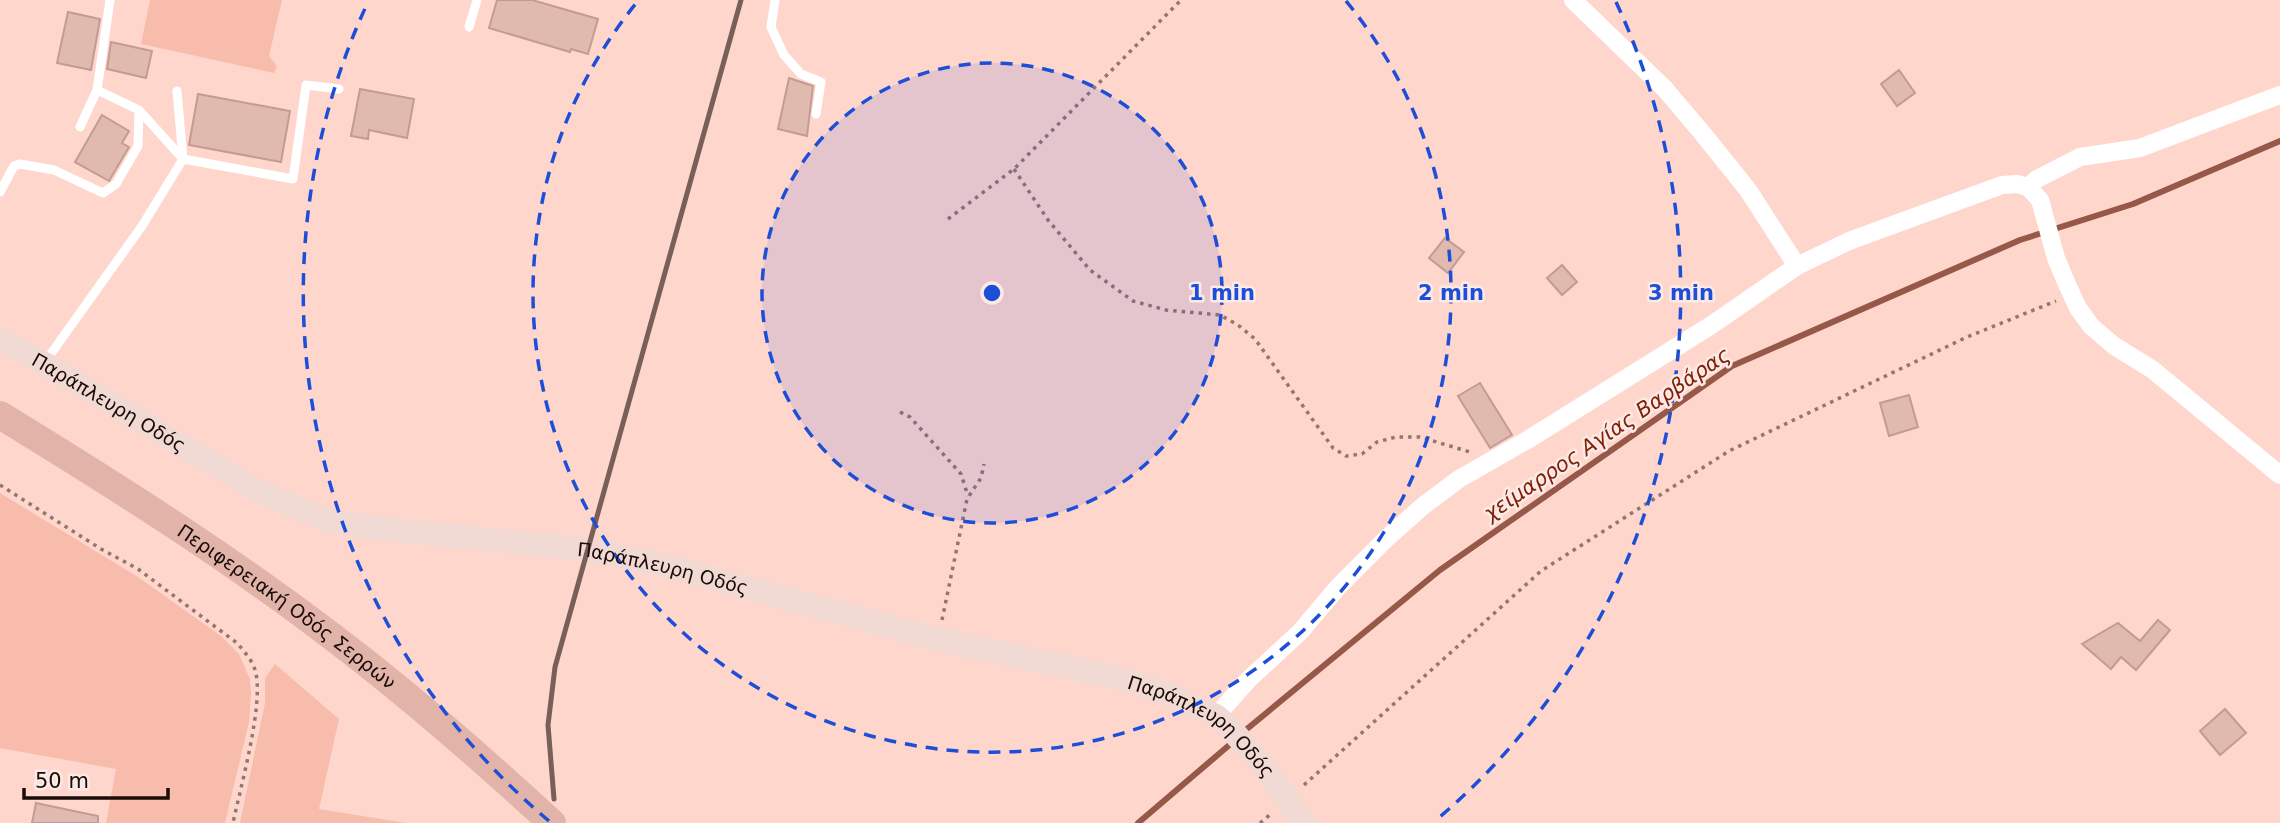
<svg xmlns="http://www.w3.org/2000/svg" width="2280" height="823" viewBox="0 0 2280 823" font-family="'DejaVu Sans',sans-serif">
<rect width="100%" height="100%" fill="#ffd6cc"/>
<path fill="#f8bcac" d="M150 0H282L269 56 277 66 274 73 141 44Z
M0 493 138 577 221 636 239 654 250 679 251 693 249 722 225 823H106L116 769 0 748Z
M275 664 339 719 319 809 406 823H240L265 703V678Z"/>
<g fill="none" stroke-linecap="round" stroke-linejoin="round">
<path stroke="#955849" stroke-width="6" d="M1242 733 1440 570 1732 366 2020 240 2133 204 2280 141
M1138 823 1234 741"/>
</g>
<path fill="#e0b9af" stroke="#c29c93" stroke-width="2" d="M497 0H532L598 19 588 54 571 49 570 52 489 28Z
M68 12 100 19 91 70 57 63Z
M111 42 152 51 146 78 107 69Z
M1899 70 1915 93 1897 106 1881 84Z
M789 78 813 86 807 136 778 129Z
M360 89 414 99 407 138 369 130 368 139 351 136Z
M198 94 290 111 281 162 189 145Z
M102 115 129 131 122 143 129 147 109 181 75 162Z
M1445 238 1464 252 1448 273 1429 258Z
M1562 265 1577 282 1562 295 1547 278Z
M1480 383 1512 435 1490 448 1458 396Z
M1909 395 1918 427 1889 436 1880 403Z
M2158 620 2170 630 2136 670 2121 657 2111 669 2082 644 2118 623 2140 641Z
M2225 709 2246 733 2220 755 2200 731Z
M36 803 98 816V823H32Z"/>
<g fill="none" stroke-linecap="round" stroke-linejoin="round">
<path stroke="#927670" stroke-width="3.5" stroke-dasharray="3.5 5" stroke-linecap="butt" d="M1014 169 1048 220 1090 270 1133 301 1166 310 1220 315 1238 325 1255 339 1333 448 1346 456 1362 454 1377 442 1396 437H1420L1470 452
M948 219 1014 169 1181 0
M900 412 910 417 961 474 968 496
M0 485 101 549 138 569 237 643C244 651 252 660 255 670 265 701 240 789 233 823
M942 620 967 499 981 478 984 464
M1304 785 1541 571 1729 451 1967 337 2056 301
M1260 823 1272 813"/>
<path stroke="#fff" stroke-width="9" d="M775 0 771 27 784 55 801 74 821 82 816 114
M469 27 477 0
M177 91 183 159 293 179 306 85 339 89
M80 127 97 90 110 0
M0 192 14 166 20 164 54 170 103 193 116 184 138 146 139 110
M45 362 142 226 183 159 139 110 97 90"/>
<path stroke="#fff" stroke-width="18" d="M1573 0 1665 89 1703 134 1748 190 1797 266
M2028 187 2037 179 2080 157 2140 148 2280 95
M1216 716 1248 680 1300 632 1338 587 1387 538 1423 506 1459 479 1529 439 1710 326 1797 266 1849 241 2002 185 2017 184 2028 187 2040 200 2056 258 2066 282 2078 308 2091 326 2113 345 2153 370 2280 475"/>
<path stroke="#f1d9d4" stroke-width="24" id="s1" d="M0 339 50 367 260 492 327 520 375 528 588 550 662 565 937 639 1114 677 1169 694 1216 716 1230 728 1267 770 1304 823"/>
<path stroke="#e2b3a8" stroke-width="28" id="s2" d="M0 415C111 483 222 553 326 632 405 691 479 756 552 823"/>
<path stroke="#785f59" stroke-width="5" d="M554 799 548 725 555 667 741 0"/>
</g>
<circle cx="992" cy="293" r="230" fill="#1d4ed8" fill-opacity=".12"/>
<g fill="none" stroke="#1d4ed8" stroke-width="3.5" stroke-dasharray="12 9">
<circle cx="992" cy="293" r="230"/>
<path d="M1346 1A459 459 0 1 1 638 1"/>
<path d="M549 821A689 689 0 0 1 368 2M1616 2A689 689 0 0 1 1435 821"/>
</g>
<g text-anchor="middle" stroke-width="5" stroke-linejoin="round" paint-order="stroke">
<g font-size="19" fill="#190c09" stroke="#fbeae6">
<text dy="7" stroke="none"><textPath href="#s1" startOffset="126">Παράπλευρη Οδός</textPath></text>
<text dy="7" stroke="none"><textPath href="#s1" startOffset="714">Παράπλευρη Οδός</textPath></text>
<text dy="7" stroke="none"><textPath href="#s2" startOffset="345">Περιφερειακή Οδός Σερρών</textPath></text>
<text dy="7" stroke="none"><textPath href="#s1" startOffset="1281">Παράπλευρη Οδός</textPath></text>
</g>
<g font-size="21" font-style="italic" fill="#812006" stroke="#fbeae6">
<text transform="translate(1607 434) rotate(-34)" y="7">χείμαρρος Αγίας Βαρβάρας</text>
</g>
</g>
<circle cx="992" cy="293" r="10" fill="#1d4ed8" stroke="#fbeae6" stroke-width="3.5"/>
<g font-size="21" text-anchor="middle" font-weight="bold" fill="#1d4ed8" stroke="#fbeae6" stroke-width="5" stroke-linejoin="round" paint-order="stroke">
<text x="1222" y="300">1 min</text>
<text x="1451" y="300">2 min</text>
<text x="1681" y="300">3 min</text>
</g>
<path d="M24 788v10h144v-10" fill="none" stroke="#190c09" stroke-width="3.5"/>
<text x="35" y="788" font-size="21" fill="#190c09" stroke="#fbeae6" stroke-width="5" paint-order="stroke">50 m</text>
</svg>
